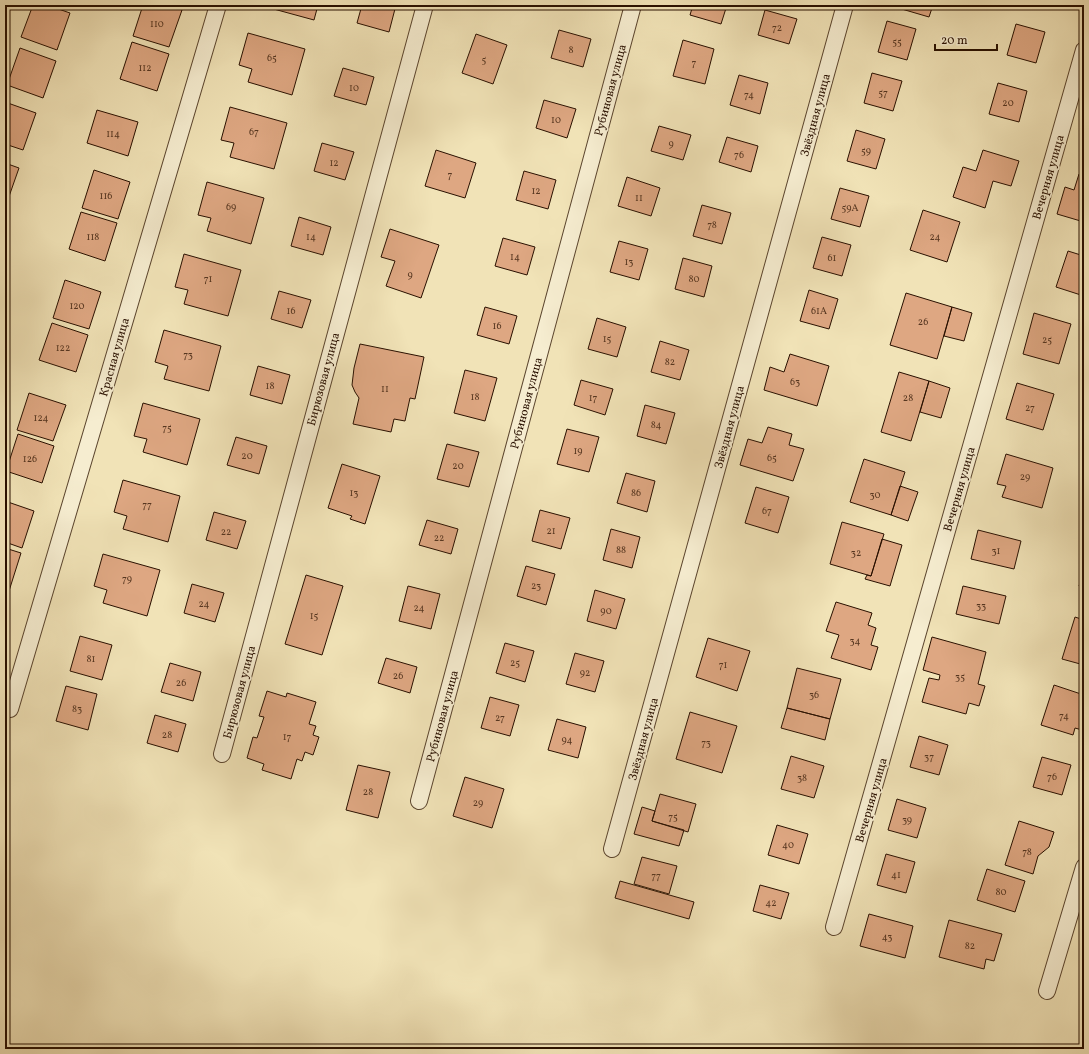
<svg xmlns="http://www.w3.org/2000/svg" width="1089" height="1054" viewBox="0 0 1089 1054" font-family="Vollkorn,serif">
<rect width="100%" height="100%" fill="#f1e3b7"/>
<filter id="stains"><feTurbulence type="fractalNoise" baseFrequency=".005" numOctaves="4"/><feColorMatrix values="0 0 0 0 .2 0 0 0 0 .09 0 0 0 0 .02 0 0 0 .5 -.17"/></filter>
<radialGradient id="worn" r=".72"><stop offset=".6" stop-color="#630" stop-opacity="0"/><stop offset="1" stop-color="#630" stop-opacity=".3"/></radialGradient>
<path fill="#dea782" stroke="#291000" d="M33 5H47L70 13 57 50 21 37Z
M143 5H166L182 10 169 47 133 36Z
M271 5H318L314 20 270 8Z
M362 5H396L389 32 357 23Z
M693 5H727L721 24 690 15Z
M888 5H933L929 17Z
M765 10 797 19 789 44 758 35Z
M887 21 916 29 907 60 878 52Z
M1016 24 1045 32 1036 63 1007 55Z
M559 30 591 39 583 67 551 58Z
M248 33 305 49 292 95 248 82 252 69 239 65Z
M476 34 507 45 493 84 462 73Z
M683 40 714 49 705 84 673 76Z
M132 42 169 54 157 91 120 79Z
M20 48 56 61 43 98 7 85Z
M343 68 374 77 366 105 334 96Z
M872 73 902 81 893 111 864 103Z
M739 75 768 83 760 114 730 105Z
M998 83 1027 91 1019 122 989 114Z
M544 100 576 109 567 138 536 128Z
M5 102 36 113 23 150 5 144Z
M230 107 287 123 274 169 230 157 234 143 221 140Z
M97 110 138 122 128 156 87 143Z
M659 126 691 135 683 160 651 151Z
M856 130 885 139 876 169 847 161Z
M727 137 758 146 751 172 719 162Z
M322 143 354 152 345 180 314 171Z
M436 150 476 163 465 198 425 186Z
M983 150 1019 161 1011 186 993 181 985 208 953 197 963 167 976 171Z
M5 163 19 168 6 205 5 204Z
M94 170 130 182 118 219 82 208Z
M524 171 556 180 548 209 516 200Z
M1079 174 1084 176V222L1057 214 1065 187 1074 190Z
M627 177 660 188 651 216 618 206Z
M207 182 264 198 251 244 207 231 211 218 198 215Z
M840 188 869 196 860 227 831 219Z
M702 205 731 213 722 244 693 236Z
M923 210 960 222 947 262 910 250Z
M81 212 117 223 105 261 69 249Z
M299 217 331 227 323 255 291 246Z
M390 229 439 245 421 298 386 286 395 261 381 257Z
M822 237 851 245 842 276 813 268Z
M503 238 535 247 527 275 495 266Z
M619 241 648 249 639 280 610 272Z
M1068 251 1084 256V296L1056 287Z
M184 254 241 270 228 316 184 304 188 290 175 287Z
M683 258 712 266 704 297 675 289Z
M65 280 101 292 89 329 53 318Z
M809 290 838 299 829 329 800 321Z
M279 291 311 300 302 328 271 319Z
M906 293 952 307 937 359 890 345Z
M485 307 517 316 509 344 477 335Z
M952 307 972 313 964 341 944 336Z
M1034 313 1071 324 1059 364 1023 354Z
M597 318 626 327 617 357 588 349Z
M52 323 88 335 76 372 39 360Z
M164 330 221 346 209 391 164 379 168 366 155 362Z
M660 341 689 350 680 380 651 372Z
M360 344 424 357 415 399 410 398 405 421 394 419 391 432 353 424 359 398 355 392 352 385 354 368Z
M790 354 829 366 817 406 764 390 770 367 784 372Z
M258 366 290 375 282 404 250 395Z
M465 370 497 378 485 421 454 413Z
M899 372 929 381 911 441 881 432Z
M581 380 613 389 605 415 574 405Z
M929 381 950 388 941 418 920 412Z
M1017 383 1054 394 1043 430 1006 419Z
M29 393 66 405 53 441 17 430Z
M143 403 200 419 187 465 143 452 147 439 134 436Z
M645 405 675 413 666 444 637 436Z
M768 427 792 434 789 445 804 449 793 481 740 465 748 439 762 443Z
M567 429 599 437 589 472 557 464Z
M18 434 54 446 42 483 6 471Z
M236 437 267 446 259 474 227 465Z
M447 444 479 452 469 487 437 479Z
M1006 454 1053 468 1042 508 1002 497 1006 486 997 484Z
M864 459 905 472 891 515 850 502Z
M342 464 380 476 365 524 350 519 352 516 328 508Z
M626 473 655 481 647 512 617 503Z
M123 480 180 496 168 542 123 529 127 516 114 512Z
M900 486 918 492 908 521 891 515Z
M756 487 789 497 778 533 745 523Z
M5 501 34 511 22 548 5 542Z
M540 510 570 518 561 549 532 541Z
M214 512 246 521 237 549 206 540Z
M427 520 458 529 451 554 419 545Z
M842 522 884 534 871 576 830 564Z
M611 529 640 537 632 568 603 560Z
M978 530 1021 541 1014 569 971 559Z
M882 539 902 545 890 586 865 579 867 575 871 576Z
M5 548 21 553 9 591 5 589Z
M103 554 160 570 147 616 103 603 107 590 94 586Z
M526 566 555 574 546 605 517 596Z
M1084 570V588L1079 586Z
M306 575 343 586 322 655 285 644Z
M192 584 224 593 215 622 184 613Z
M408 586 440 594 431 629 399 621Z
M963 586 1006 596 999 624 956 614Z
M595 590 625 599 616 629 587 621Z
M836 602 872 613 868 625 876 628 871 645 878 647 871 670 831 658 839 635 826 631Z
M1075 617 1084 620V665L1062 659Z
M80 636 112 645 102 680 70 671Z
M932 637 986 652 978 684 985 686 979 706 969 703 966 714 922 702 929 678 939 680 940 675 923 670Z
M708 638 750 651 737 691 696 677Z
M505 643 534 651 525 682 496 673Z
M575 653 604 661 595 692 566 684Z
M386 658 417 667 410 693 378 683Z
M170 663 201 672 193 701 161 692Z
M797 668 841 679 830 719 787 708Z
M1054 685 1084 695 1080 706 1084 708V723L1082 730 1075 728 1073 735 1041 725Z
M66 686 97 694 88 730 56 721Z
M267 691 286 697 287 693 316 702 309 724 316 726 313 735 319 737 313 755 305 752 302 761 297 759 291 779 262 770 264 764 247 758 253 737 257 738 264 717 259 716Z
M490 697 519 705 510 736 481 728Z
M787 708 830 719 825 740 781 728Z
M690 712 737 726 722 773 676 759Z
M155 715 186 724 178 752 147 743Z
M557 719 586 727 578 758 548 750Z
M919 736 948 745 939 775 910 767Z
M791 756 824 766 814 798 781 789Z
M1042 757 1071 765 1062 795 1033 787Z
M358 765 390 772 378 818 346 810Z
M465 777 504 789 492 828 453 816Z
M660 794 696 804 688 832 652 821Z
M897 799 926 808 917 838 888 830Z
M642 807 655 811 652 821 684 830 679 846 634 834Z
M1019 821 1054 832 1049 847 1038 856 1033 874 1005 865Z
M777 825 808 834 799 864 768 855Z
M886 854 915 862 906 893 877 885Z
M642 857 677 866 669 894 634 884Z
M987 869 1025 881 1015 912 977 900Z
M620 881 694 902 689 919 615 898Z
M760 885 789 893 781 919 753 911Z
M869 914 913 926 905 958 860 946Z
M949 920 1002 934 994 961 986 959 984 969 939 957Z"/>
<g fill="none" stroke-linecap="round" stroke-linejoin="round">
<g stroke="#5b452e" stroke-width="18">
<path id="street" d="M10 709 218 5
M222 754 425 5
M419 801 633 5
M612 849 845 5
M834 927 1084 50
M1047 991 1084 867"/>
</g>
<use href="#street" stroke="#f6edd0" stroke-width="16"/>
</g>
<g text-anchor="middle" stroke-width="3.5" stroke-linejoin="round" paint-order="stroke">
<g font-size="10" fill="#563620">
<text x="157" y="27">110</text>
<text x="777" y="31">72</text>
<text x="897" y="45">55</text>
<text x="571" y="53">8</text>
<text x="272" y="61">65</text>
<text x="484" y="63">5</text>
<text x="694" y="66">7</text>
<text x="145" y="71">112</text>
<text x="354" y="91">10</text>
<text x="883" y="96">57</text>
<text x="749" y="98">74</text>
<text x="1008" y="106">20</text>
<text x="556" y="123">10</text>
<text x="254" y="135">67</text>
<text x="113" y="137">114</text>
<text x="671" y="147">9</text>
<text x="866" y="154">59</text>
<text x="739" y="158">76</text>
<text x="334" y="166">12</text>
<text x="450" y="178">7</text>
<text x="536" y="194">12</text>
<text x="106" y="199">116</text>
<text x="639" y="201">11</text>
<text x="231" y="210">69</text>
<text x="850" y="211">59А</text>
<text x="712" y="228">78</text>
<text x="93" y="240">118</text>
<text x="311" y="240">14</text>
<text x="935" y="240">24</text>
<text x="515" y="260">14</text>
<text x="832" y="261">61</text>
<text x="629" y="265">13</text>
<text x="410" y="278">9</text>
<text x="208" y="282">71</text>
<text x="694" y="282">80</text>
<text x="77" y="309">120</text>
<text x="291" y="314">16</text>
<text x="819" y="314">61А</text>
<text x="923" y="325">26</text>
<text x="497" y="329">16</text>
<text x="607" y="342">15</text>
<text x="1047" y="343">25</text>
<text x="63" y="351">122</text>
<text x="188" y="358">73</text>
<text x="670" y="365">82</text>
<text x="795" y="385">63</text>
<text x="270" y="389">18</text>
<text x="385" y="392">11</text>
<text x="475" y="400">18</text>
<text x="593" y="401">17</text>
<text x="908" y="401">28</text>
<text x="1030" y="411">27</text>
<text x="41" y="421">124</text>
<text x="656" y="428">84</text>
<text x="167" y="431">75</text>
<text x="578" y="454">19</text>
<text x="247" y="459">20</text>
<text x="772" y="461">65</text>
<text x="30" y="462">126</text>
<text x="458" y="469">20</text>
<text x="1025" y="480">29</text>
<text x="354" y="496">13</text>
<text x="636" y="496">86</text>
<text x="875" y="498">30</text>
<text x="147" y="508">77</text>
<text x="767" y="514">67</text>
<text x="551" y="534">21</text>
<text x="226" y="535">22</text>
<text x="439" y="541">22</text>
<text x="621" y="553">88</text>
<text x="996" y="554">31</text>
<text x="856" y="556">32</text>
<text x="127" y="582">79</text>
<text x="536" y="589">23</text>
<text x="204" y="607">24</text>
<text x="981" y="609">33</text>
<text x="419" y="611">24</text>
<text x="606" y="614">90</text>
<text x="314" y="619">15</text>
<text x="855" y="644">34</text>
<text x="91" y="662">81</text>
<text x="515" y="666">25</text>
<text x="723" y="668">71</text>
<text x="585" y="676">92</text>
<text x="398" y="679">26</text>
<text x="960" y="680">35</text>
<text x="181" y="686">26</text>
<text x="814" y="698">36</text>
<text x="77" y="712">83</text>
<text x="1064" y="719">74</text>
<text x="500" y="721">27</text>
<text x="167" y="738">28</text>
<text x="287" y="740">17</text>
<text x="567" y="743">94</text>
<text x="706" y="746">73</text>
<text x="929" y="760">37</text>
<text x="1052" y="780">76</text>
<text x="802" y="781">38</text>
<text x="368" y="795">28</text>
<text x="478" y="806">29</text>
<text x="673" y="820">75</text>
<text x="907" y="823">39</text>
<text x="788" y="848">40</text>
<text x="1027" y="855">78</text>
<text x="896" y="878">41</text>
<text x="656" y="879">77</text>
<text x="1001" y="895">80</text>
<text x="771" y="906">42</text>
<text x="887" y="940">43</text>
<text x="970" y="949">82</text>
</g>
<g font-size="12" fill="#291000" stroke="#f6edd0">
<text transform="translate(610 90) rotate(-75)" y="4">Рубиновая улица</text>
<text transform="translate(815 115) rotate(-75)" y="4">Звёздная улица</text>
<text transform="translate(1048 177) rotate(-74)" y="4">Вечерняя улица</text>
<text transform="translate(114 357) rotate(-74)" y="4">Красная улица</text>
<text transform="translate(323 379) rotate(-75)" y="4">Бирюзовая улица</text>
<text transform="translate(526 403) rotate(-75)" y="4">Рубиновая улица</text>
<text transform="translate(729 427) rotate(-75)" y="4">Звёздная улица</text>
<text transform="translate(959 489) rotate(-74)" y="4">Вечерняя улица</text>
<text transform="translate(239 692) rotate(-75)" y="4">Бирюзовая улица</text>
<text transform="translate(442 716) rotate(-75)" y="4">Рубиновая улица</text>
<text transform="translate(643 739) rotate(-75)" y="4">Звёздная улица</text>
<text transform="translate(871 800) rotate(-74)" y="4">Вечерняя улица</text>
</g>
</g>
<rect width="1089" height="1054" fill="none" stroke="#f1e3b7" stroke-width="20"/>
<rect x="6" y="6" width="1077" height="1042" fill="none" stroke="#291000" stroke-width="2"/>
<rect x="10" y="10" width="1069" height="1034" fill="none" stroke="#291000"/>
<path d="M935 44v6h62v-6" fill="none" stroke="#291000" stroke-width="2"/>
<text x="941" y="44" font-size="12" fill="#291000" stroke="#f6edd0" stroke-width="3" paint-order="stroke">20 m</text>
<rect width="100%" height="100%" filter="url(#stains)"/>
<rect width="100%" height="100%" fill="url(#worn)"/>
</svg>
